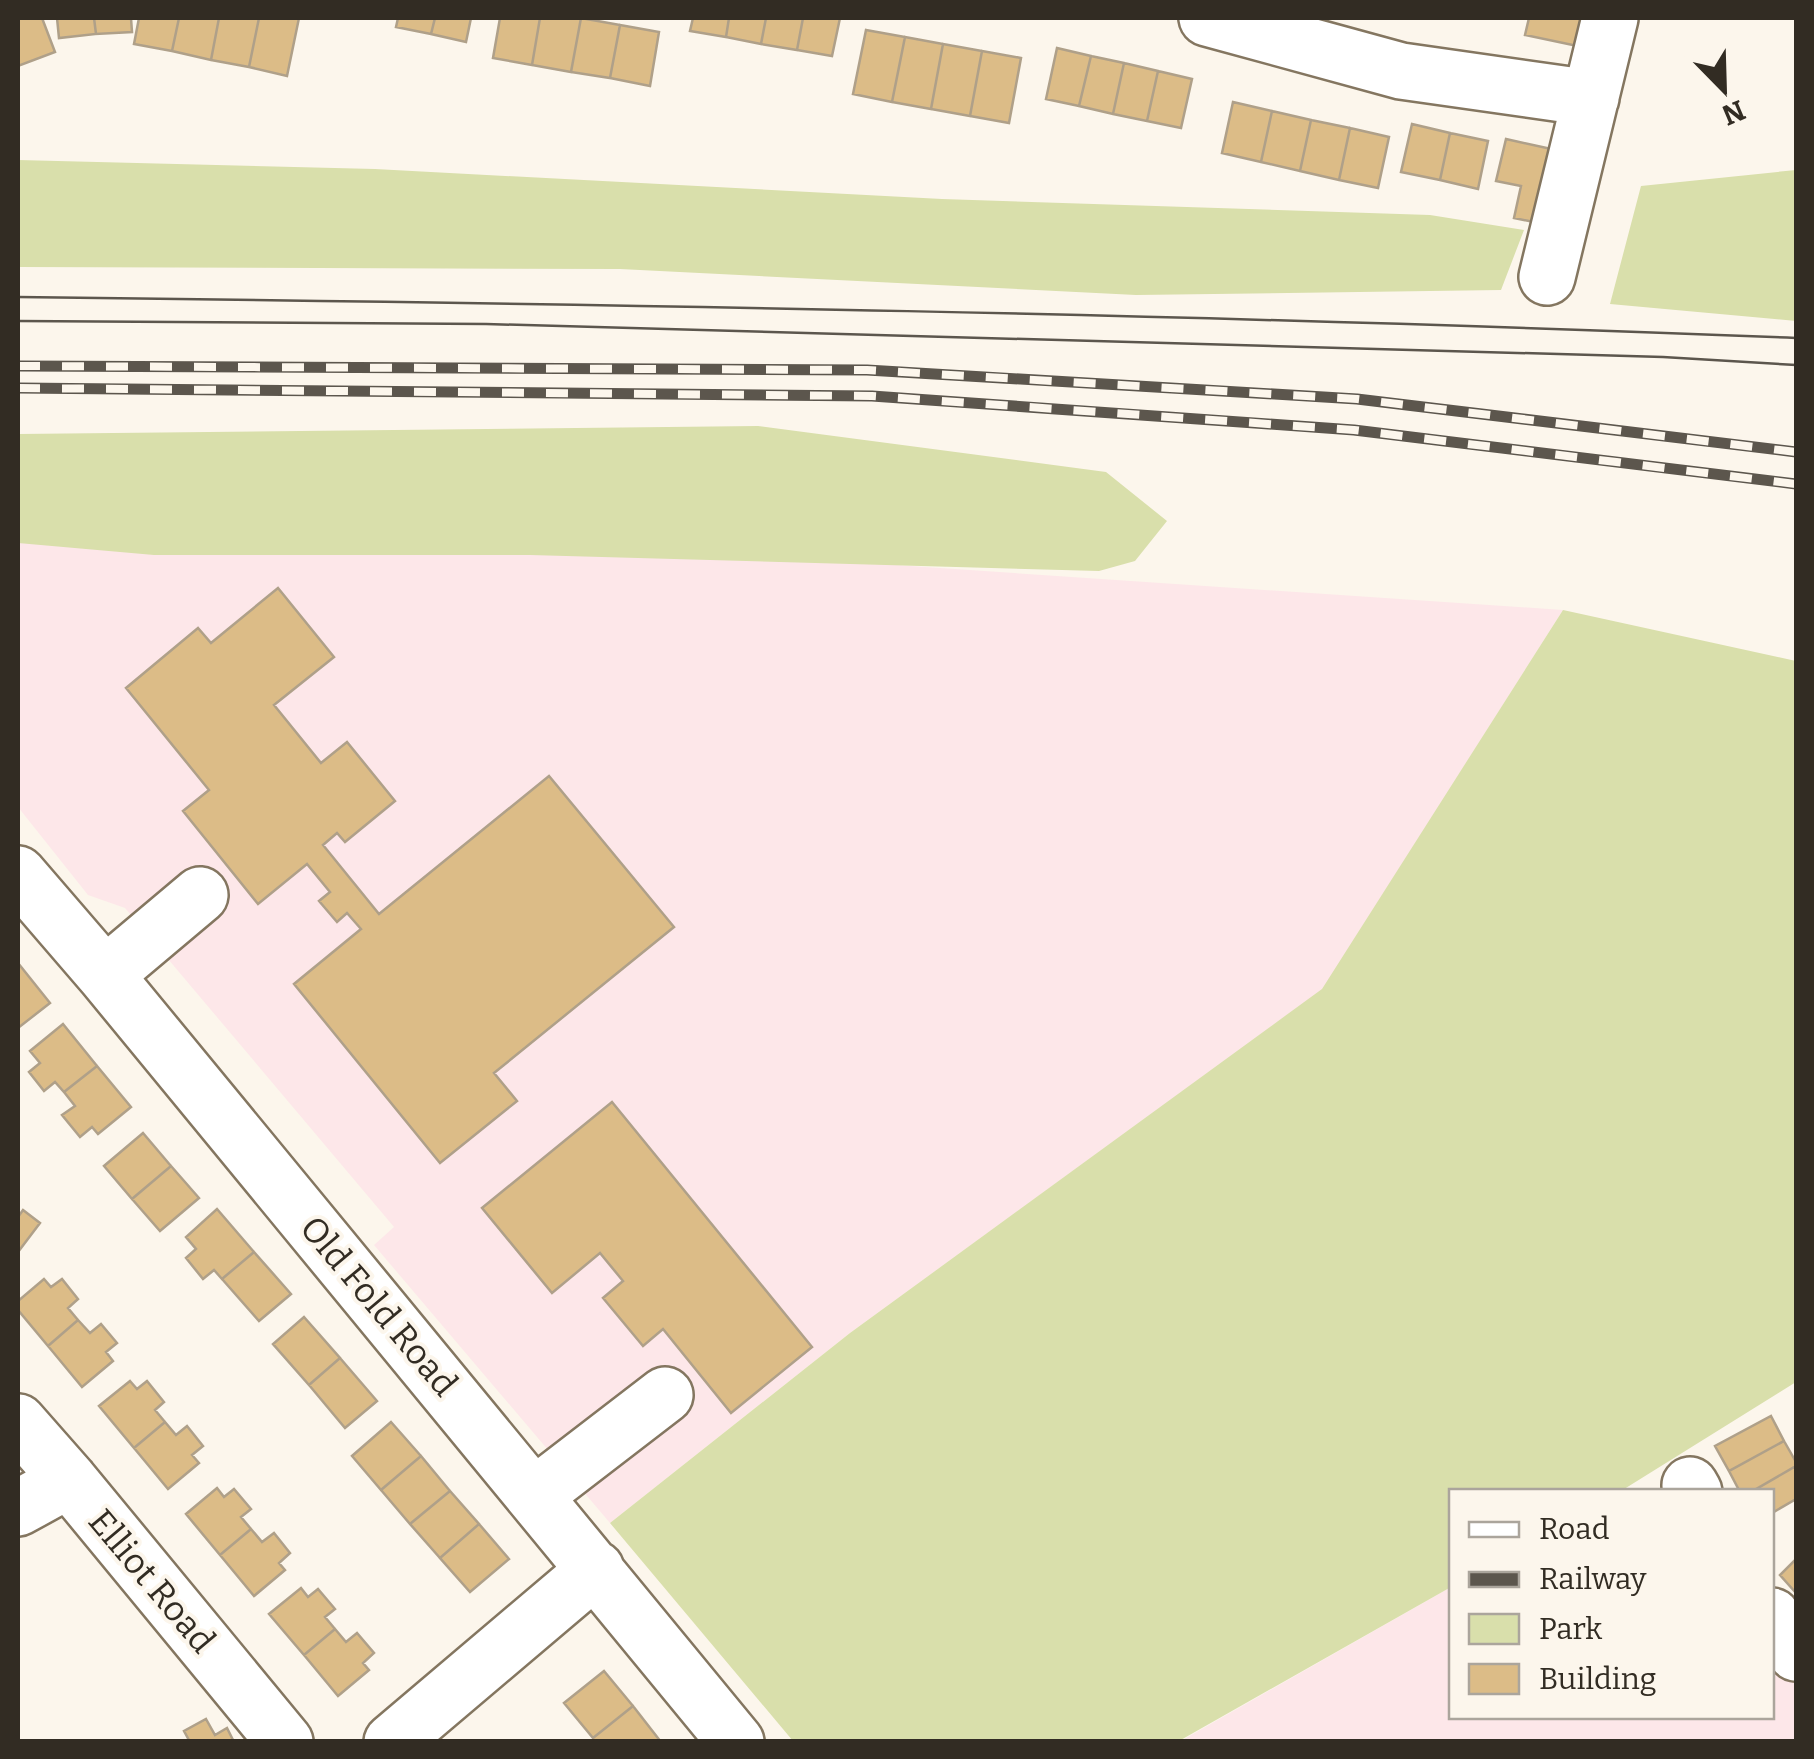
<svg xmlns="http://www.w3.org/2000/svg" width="1814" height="1759" viewBox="0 0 1814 1759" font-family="Bitter,serif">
<rect width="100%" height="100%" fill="#fcf6ec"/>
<path fill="#fde7e9" d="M18 506 1563 610 1323 989 850 1333 610 1523 374 1245 394 1227 125 908 88 895 18 807Z
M1451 1587 1452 1716H1772V1647L1796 1679V1741L1179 1742Z"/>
<path fill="#d9dfab" d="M18 160 375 169 942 199 1430 215 1524 230 1501 290 1136 295 620 269 18 267Z
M1796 170V321L1610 304 1641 186Z
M758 426 1106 472 1167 521 1135 561 1099 571 530 555H154L18 543V434Z
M1563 610 1796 661V1382L1621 1491 1452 1492 1451 1587 1179 1741H793L610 1523 850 1333 1322 989Z"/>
<path fill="#dcbc87" stroke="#afa089" stroke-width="2.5" d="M18 18H42L55 52 18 66Z
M57 18H94L96 34 59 38Z
M94 18H131L132 32 96 34Z
M139 18H179L172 51 134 44Z
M179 18H219L211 60 172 51Z
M219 18H259L249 67 211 60Z
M259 18H299L287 76 249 67Z
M398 18H435L431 34 396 27Z
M435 18H471L466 42 431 34Z
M500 18H540L532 65 493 58Z
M540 18H581L571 72 532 65Z
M581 18 620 25 610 78 571 72Z
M693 18H729L726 37 690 31Z
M729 18H766L761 44 726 37Z
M766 18H803L797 50 761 44Z
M803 18H840L832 56 797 50Z
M1529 18H1594L1587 48 1525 35Z
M620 25 659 32 650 86 610 78Z
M866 30 905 37 892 102 853 94Z
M905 37 943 44 931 109 892 102Z
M943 44 982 51 970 116 931 109Z
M1057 48 1091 56 1079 106 1046 99Z
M982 51 1021 58 1009 123 970 116Z
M1091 56 1124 63 1113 114 1079 106Z
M1124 63 1158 71 1147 121 1113 114Z
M1158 71 1192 79 1181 128 1147 121Z
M1233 102 1272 111 1261 162 1222 153Z
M1272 111 1311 120 1300 171 1261 162Z
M1311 120 1350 128 1339 180 1300 171Z
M1412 124 1450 133 1440 180 1401 172Z
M1350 128 1389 137 1378 188 1339 180Z
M1450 133 1488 141 1478 189 1440 180Z
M1506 139 1565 152 1549 225 1514 218 1521 186 1496 181Z
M278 588 334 657 274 705 321 763 347 742 395 801 345 842 337 833 323 845 379 914 549 776 674 927 494 1073 517 1101 440 1163 294 984 361 929 347 913 337 922 319 901 330 892 307 864 258 904 183 811 209 790 126 688 198 628 211 643Z
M18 963 50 1003 18 1028Z
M63 1024 97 1066 64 1092 55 1082 44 1091 29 1072 40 1063 30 1051Z
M97 1066 131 1107 98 1134 92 1127 80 1137 62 1115 75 1106 64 1092Z
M612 1102 812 1347 731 1413 663 1329 643 1346 603 1298 623 1281 600 1253 552 1293 482 1208Z
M143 1133 171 1166 132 1199 104 1166Z
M171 1166 199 1198 160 1231 132 1199Z
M217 1209 254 1252 222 1279 214 1270 203 1279 186 1258 196 1249 186 1237Z
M23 1210 40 1223 18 1252V1217Z
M254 1252 291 1294 259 1321 222 1279Z
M44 1279 51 1287 62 1279 78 1299 68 1308 78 1320 48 1346 18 1310V1301Z
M304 1317 340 1358 309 1385 273 1344Z
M78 1320 90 1333 101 1324 117 1343 106 1352 113 1361 82 1387 48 1346Z
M340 1358 377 1401 345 1428 309 1385Z
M130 1381 137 1389 147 1381 164 1402 155 1410 165 1422 134 1448 99 1406Z
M1771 1416 1784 1441 1729 1471 1715 1446Z
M165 1422 176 1435 187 1426 203 1446 192 1455 199 1463 168 1489 134 1448Z
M391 1422 421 1456 381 1490 352 1456Z
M1784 1441 1796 1462V1466L1751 1492H1740L1729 1471Z
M421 1456 450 1491 410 1524 381 1490Z
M1796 1466V1499L1772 1513V1492H1751Z
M217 1488 224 1497 234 1489 251 1509 241 1517 251 1529 220 1555 186 1514Z
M450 1491 479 1524 440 1558 410 1524Z
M479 1524 509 1559 470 1592 440 1558Z
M251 1529 262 1542 274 1533 290 1553 279 1563 285 1570 254 1596 220 1555Z
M1796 1559V1593L1780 1575Z
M301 1588 308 1597 318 1589 335 1609 325 1617 335 1629 304 1655 269 1614Z
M335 1629 346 1642 357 1633 374 1653 363 1663 369 1670 338 1696 304 1655Z
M604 1671 633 1706 593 1738 564 1703Z
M633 1706 661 1742H596L593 1738Z
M206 1719 215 1735 227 1728 234 1742H190L184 1731Z"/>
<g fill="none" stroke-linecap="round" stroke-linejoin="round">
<g stroke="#847660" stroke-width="60">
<path id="minor" d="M1207 18 1401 71 1591 98
M1547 277 1610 18
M18 874 105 975 736 1742
M105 975 200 895
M18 1422 69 1480 285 1742
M1690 1485 1694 1492
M535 1495 665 1395
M18 1508 69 1480
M1772 1616 1796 1653
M392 1742 596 1569"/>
</g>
<use href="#minor" stroke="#fff" stroke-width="55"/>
<path stroke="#5c564d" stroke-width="2.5" d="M18 297C611 304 1204 314 1796 338
M18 321 486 324 1663 357 1796 365"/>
<g stroke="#5c564d" stroke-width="11">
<path id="rail" d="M18 366 867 370 1357 399 1796 452
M18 388 872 396 1354 430 1796 484"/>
</g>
<use href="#rail" stroke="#fcf6ec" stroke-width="8" stroke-dasharray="22" stroke-linecap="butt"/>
</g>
<g text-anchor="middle" stroke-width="8" stroke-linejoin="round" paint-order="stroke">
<g font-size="35" fill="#322c23" stroke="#fcf6ec">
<text transform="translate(379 1306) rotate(50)" y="12">Old Fold Road</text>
<text transform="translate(152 1581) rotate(50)" y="12">Elliot Road</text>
</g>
</g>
<rect width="1814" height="1759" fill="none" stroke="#322c23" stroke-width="40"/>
<rect x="1449" y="1489" width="325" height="230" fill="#fcf6ec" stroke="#aba59c" stroke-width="2.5"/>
<rect x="1469" y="1522" width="50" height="15" fill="#ffffff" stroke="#aba59c" stroke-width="2.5"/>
<text x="1539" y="1539" font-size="30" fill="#322c23">Road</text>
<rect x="1469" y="1572" width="50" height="15" fill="#5c564d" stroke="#aba59c" stroke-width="2.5"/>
<text x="1539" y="1589" font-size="30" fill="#322c23">Railway</text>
<rect x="1469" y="1614" width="50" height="30" fill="#d9dfab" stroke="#aba59c" stroke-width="2.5"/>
<text x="1539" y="1639" font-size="30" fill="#322c23">Park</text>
<rect x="1469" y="1664" width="50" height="30" fill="#dcbc87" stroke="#aba59c" stroke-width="2.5"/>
<text x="1539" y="1689" font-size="30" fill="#322c23">Building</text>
<g transform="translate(1724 90) rotate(157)" stroke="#fcf6ec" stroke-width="8" paint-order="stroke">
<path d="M0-8L18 38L0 25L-18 38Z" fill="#322c23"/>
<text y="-15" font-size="28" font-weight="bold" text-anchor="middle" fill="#322c23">N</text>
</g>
</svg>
